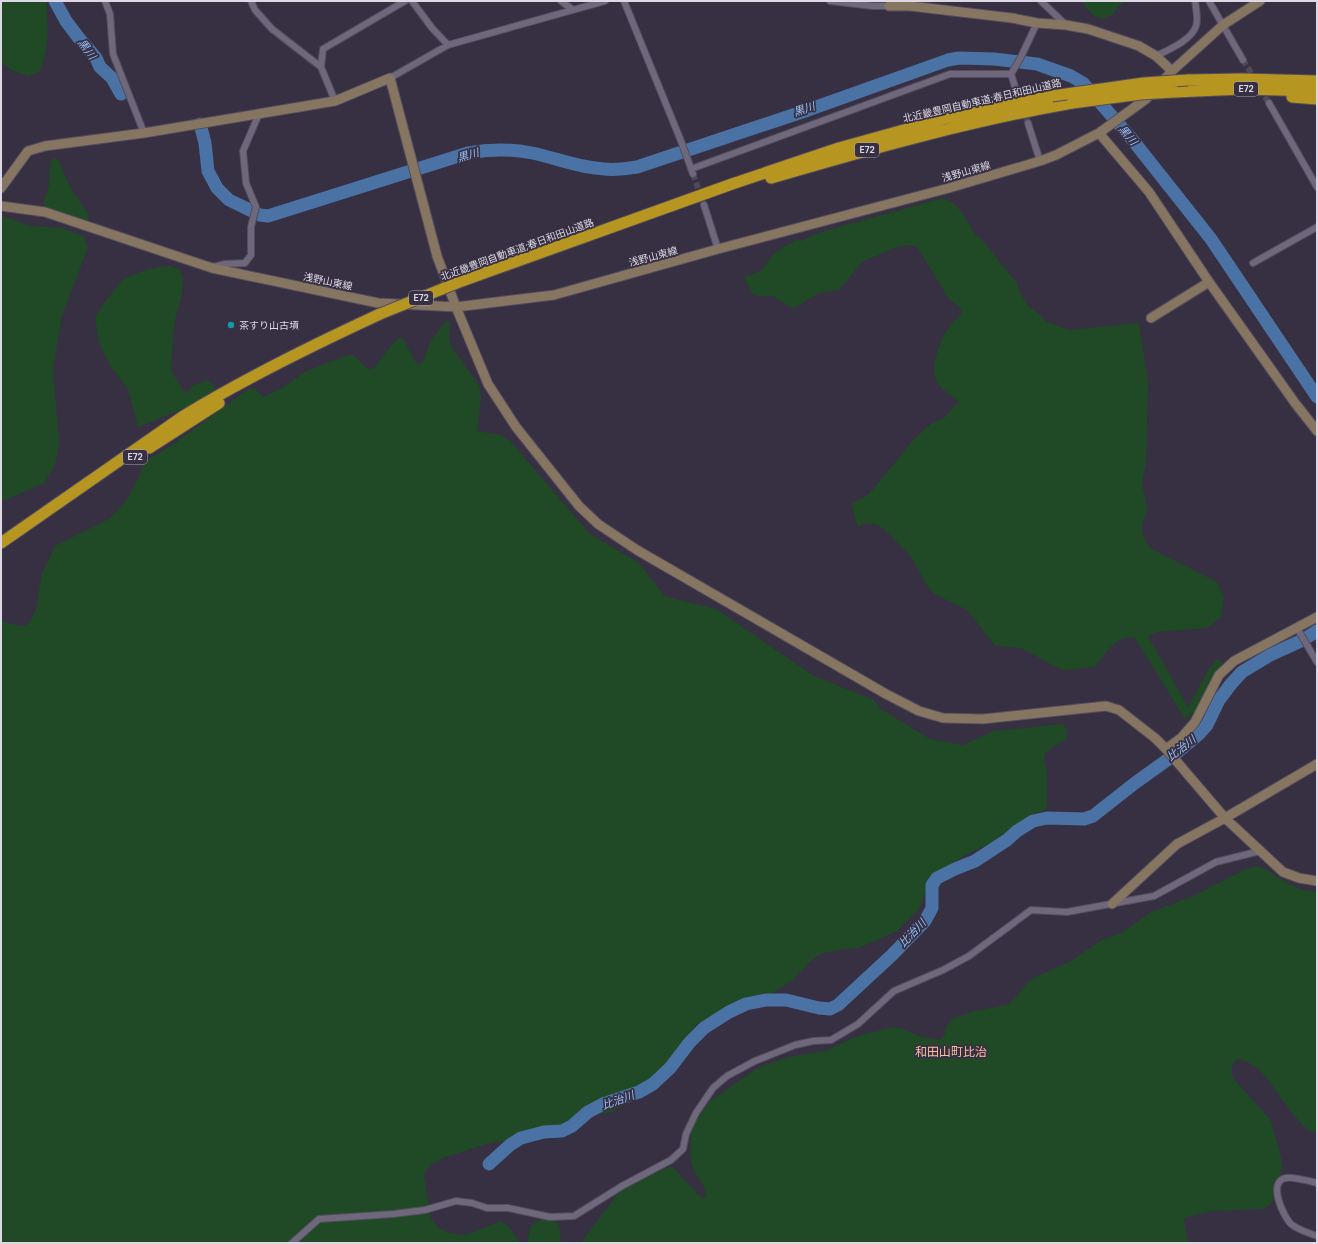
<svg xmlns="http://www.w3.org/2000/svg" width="1318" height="1244" viewBox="0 0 1318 1244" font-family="'DM Sans','Noto Sans JP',sans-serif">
<rect width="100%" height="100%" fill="#372f42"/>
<path fill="#1f4a25" d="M1 1H46C48 25 50 50 39 72L29 76 13 71 1 62Z
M1082 1H1126L1118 7 1112 15 1102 19C1093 15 1086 10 1082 1Z
M53 158 59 160 69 185 87 212 89 221 44 206V201L49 185 50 163Z
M943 198 953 203 961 211 975 234 983 241 1017 283 1018 289 1029 307 1039 314 1047 322 1069 330 1139 323 1148 383 1146 465 1142 482 1147 509 1142 525 1143 536 1150 548 1217 582 1224 597 1221 617 1207 628 1157 632 1148 636 1188 707 1209 669 1217 659 1223 663 1197 710 1185 719 1135 638C1116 634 1105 654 1095 667L1062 670 1021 648 995 646 967 610 935 594 928 587 910 555 885 530 876 524H864L858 527 851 504 869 494 915 438 933 422 944 418 959 401C951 395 940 389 936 380 930 367 941 337 949 327 953 321 960 317 963 310L949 299 917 247 908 245 897 247 862 262 839 290 819 293 796 307H790L773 296H757L752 293 744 277 761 271 773 254 796 240 801 241 821 232Z
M1 215 30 226 63 228 83 236 88 247 62 316 53 369 59 443 55 465 44 483 1 502Z
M170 266 180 270 183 280 182 295 174 324 171 370 184 392 189 391 193 385C207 382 208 375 216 391L203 401 138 427 128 389 111 367 99 343 95 317 101 307 122 280 142 271 159 267Z
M447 320 450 324 449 336 451 346 480 387 481 398 477 431 501 435 510 441 590 534 639 563 664 596 716 609 814 676 874 700 881 709 930 739 963 745 994 731 1063 724 1066 728 1067 739 1052 747 1044 755V760L1047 770V808L1042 811 1032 814 989 844 965 855 938 874 927 887 920 908 897 931 859 948H849L820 954 811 961 793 980 772 993 757 999H752L741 1001 696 1025 666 1069 645 1093 630 1102 609 1113 592 1115 573 1127 558 1134 531 1139 493 1142 443 1158 433 1163 426 1170 424 1176 431 1219 439 1228 449 1233 465 1235 501 1221 510 1228 520 1243H1V621L20 626 26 625 30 622 37 606 41 576 55 546 109 519 126 501 138 479 142 468 149 459 175 443 250 388 255 389 263 397 282 388 306 371 348 355H353L368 369H373L395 341 400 338 404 340 414 360 418 364 423 362 430 342Z
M1256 866C1267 868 1275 876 1284 881 1295 888 1305 891 1317 892V1131L1314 1132 1309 1131C1301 1123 1293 1115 1286 1105 1272 1087 1262 1063 1237 1059 1231 1065 1230 1072 1234 1079L1271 1120 1282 1162 1281 1172 1275 1188 1272 1203 1267 1207 1262 1209 1212 1211 1184 1218 1187 1239 1191 1243H580L587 1235 619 1192 627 1184 672 1166 702 1199 706 1197C707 1186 695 1176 692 1166 689 1156 691 1141 691 1131L693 1126 709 1102 756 1069 767 1064 789 1057 828 1050 854 1037 893 1027 904 1029 919 1036 941 1040 944 1036 947 1025 954 1018 975 1011 1008 1005 1016 997 1026 984 1030 981 1040 975 1069 962 1102 940 1123 932 1151 912 1193 896 1246 869Z
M542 1219C561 1219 560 1227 561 1243H527L531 1225Z"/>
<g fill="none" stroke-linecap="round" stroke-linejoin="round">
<path stroke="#4b72a4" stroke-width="13" d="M55 1 66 21 78 37 96 58 100 67 112 78 121 94
M200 124 205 143 208 171 217 188 229 200 260 215 268 216 468 153C489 149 512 149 532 153 556 158 579 168 604 169 615 170 626 169 637 167L805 111 948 60 959 58 994 59 1037 64 1071 76 1083 83 1131 138 1211 239 1317 397
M489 1164 510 1145 521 1138 544 1132 562 1131 572 1126 588 1112 603 1104 639 1092 653 1084 670 1068 690 1042 704 1028 729 1012 746 1004 766 1000H786L819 1008 830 1009 838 1005 892 955 925 921 932 908V885L937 878 955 869 975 861 1007 840 1017 831 1033 821 1047 818 1084 819 1093 816 1135 783 1174 755 1199 734 1207 725 1219 700 1231 684 1242 672 1270 655 1303 640 1317 631"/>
<path stroke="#50485a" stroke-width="6" stroke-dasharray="6 3" stroke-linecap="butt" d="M1243 60 1256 81
M1260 89 1269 103
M1016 90 1028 123
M693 174 704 205"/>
<g stroke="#534d5d" stroke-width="8">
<path id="street" d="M105 1 110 14 113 54 144 133
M251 1 255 10 272 29 321 67
M412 1 432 28 448 45
M561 1 572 9
M624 1 681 141 693 174
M830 1 873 6H889
M1041 1 1066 25
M1209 1 1243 60
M1156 56C1168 50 1192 40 1196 26 1198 21 1196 7 1195 1
M390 78 448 45 605 1
M1016 90 1011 74 1020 59 1037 23
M335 101 321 67 323 49 405 1
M1269 103 1317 187
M1028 123 1040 161
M691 169 950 74H1011
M704 205 718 249
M1253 263 1317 227
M213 267 225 264 245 263 251 255V227L256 207 246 183 243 151 259 114
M1297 628 1317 662
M1317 1183C1309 1181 1293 1177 1286 1178 1267 1181 1283 1216 1291 1224 1298 1230 1309 1233 1317 1236
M292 1243 319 1219 393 1214 425 1210 456 1201 472 1203 487 1208H508L550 1217 574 1216 622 1186 671 1160 683 1149 686 1134 696 1113 713 1088 727 1076 755 1061 795 1045 813 1041 831 1040 858 1024 894 991 943 970 969 956 1031 910 1067 912 1154 896 1216 862 1260 851"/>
</g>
<g stroke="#534d5d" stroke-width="11">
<path id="secondary" d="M889 6H910L1012 18 1037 23 1066 25 1088 29 1139 46 1156 56 1172 71
M1099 133 1149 192 1209 282 1295 403 1317 431
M1 188 28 151 45 146 144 133 335 101 390 78 437 256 456 307 488 384 516 427 579 506 598 524 637 550 886 694 919 711 943 718 983 719 1106 706 1119 710 1155 738 1166 749 1225 818 1283 872 1299 878 1317 881
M1 206 45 212 212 268 378 303 456 307 554 295 718 249 949 188 1040 161 1056 155 1099 133 1146 99 1172 71 1223 25 1260 1
M1151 318 1209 282
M1166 749 1181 738 1195 722 1219 675 1234 661 1317 617
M1112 904 1177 844 1225 818 1317 764"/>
</g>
<g stroke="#534d5d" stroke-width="13">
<path id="highway" d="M1188 80 1241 79 1317 81
M1175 92 1241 89 1317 91
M1292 97 1317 99
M771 178C870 149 970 121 1072 103
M462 281 732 184 839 148 947 118 1052 96
M149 448 219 403
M1 543 182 417C245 378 313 345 380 314"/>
</g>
<use href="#street" stroke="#6f677c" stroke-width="6"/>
<use href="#secondary" stroke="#857561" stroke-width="9"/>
<use href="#highway" stroke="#b79521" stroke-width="11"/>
<g stroke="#534d5d" stroke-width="13" stroke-linecap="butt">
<path id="highway-bridge" d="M1052 96 1144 83 1188 80
M1072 103 1141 94 1175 92
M380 314 462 281"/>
</g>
<use href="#highway-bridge" stroke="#b79521" stroke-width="11"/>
</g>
<circle fill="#0f9aa8" stroke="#372f42" stroke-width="1.5" cx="231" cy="325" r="4"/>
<g text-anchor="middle" stroke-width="3.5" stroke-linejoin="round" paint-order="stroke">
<g fill="#372f42" stroke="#aba5b3" stroke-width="1">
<rect x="1234" y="82" width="24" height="14" rx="3"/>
<rect x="855" y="143" width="24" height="14" rx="3"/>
<rect x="409" y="291" width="24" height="14" rx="3"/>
<rect x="123" y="450" width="24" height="14" rx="3"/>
</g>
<g font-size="9" font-weight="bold" fill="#ddd8e4">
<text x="1246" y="92">E72</text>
<text x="867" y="153">E72</text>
<text x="421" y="301">E72</text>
<text x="135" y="460">E72</text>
</g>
<g font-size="10" fill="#ddd8e4" stroke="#372f42">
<text transform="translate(982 100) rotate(-13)" y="4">北近畿豊岡自動車道;春日和田山道路</text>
<text transform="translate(966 171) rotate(-16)" y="4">浅野山東線</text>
<text transform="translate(517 249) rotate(-20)" y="4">北近畿豊岡自動車道;春日和田山道路</text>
<text transform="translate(653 256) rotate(-15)" y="4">浅野山東線</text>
<text transform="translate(328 281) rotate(12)" y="4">浅野山東線</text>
</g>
<g font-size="10" fill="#ddd8e4" stroke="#372f42" text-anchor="start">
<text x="239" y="329">茶すり山古墳</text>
</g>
<g font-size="11" font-style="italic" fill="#96c3fe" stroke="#372f42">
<text transform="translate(87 49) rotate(53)" y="4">黒川</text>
<text transform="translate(804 109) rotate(-19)" y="4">黒川</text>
<text transform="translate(1128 135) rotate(50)" y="4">黒川</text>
<text transform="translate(468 155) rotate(-16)" y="4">黒川</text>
<text transform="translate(1181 748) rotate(-38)" y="4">比治川</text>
<text transform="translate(912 933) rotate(-46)" y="4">比治川</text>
<text transform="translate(618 1100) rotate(-20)" y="4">比治川</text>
</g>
<g font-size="12" fill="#f9be9f" stroke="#372f42">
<text x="951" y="1056">和田山町比治</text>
</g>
</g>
<rect width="1318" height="1244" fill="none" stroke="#ddd8e4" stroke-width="4"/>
</svg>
